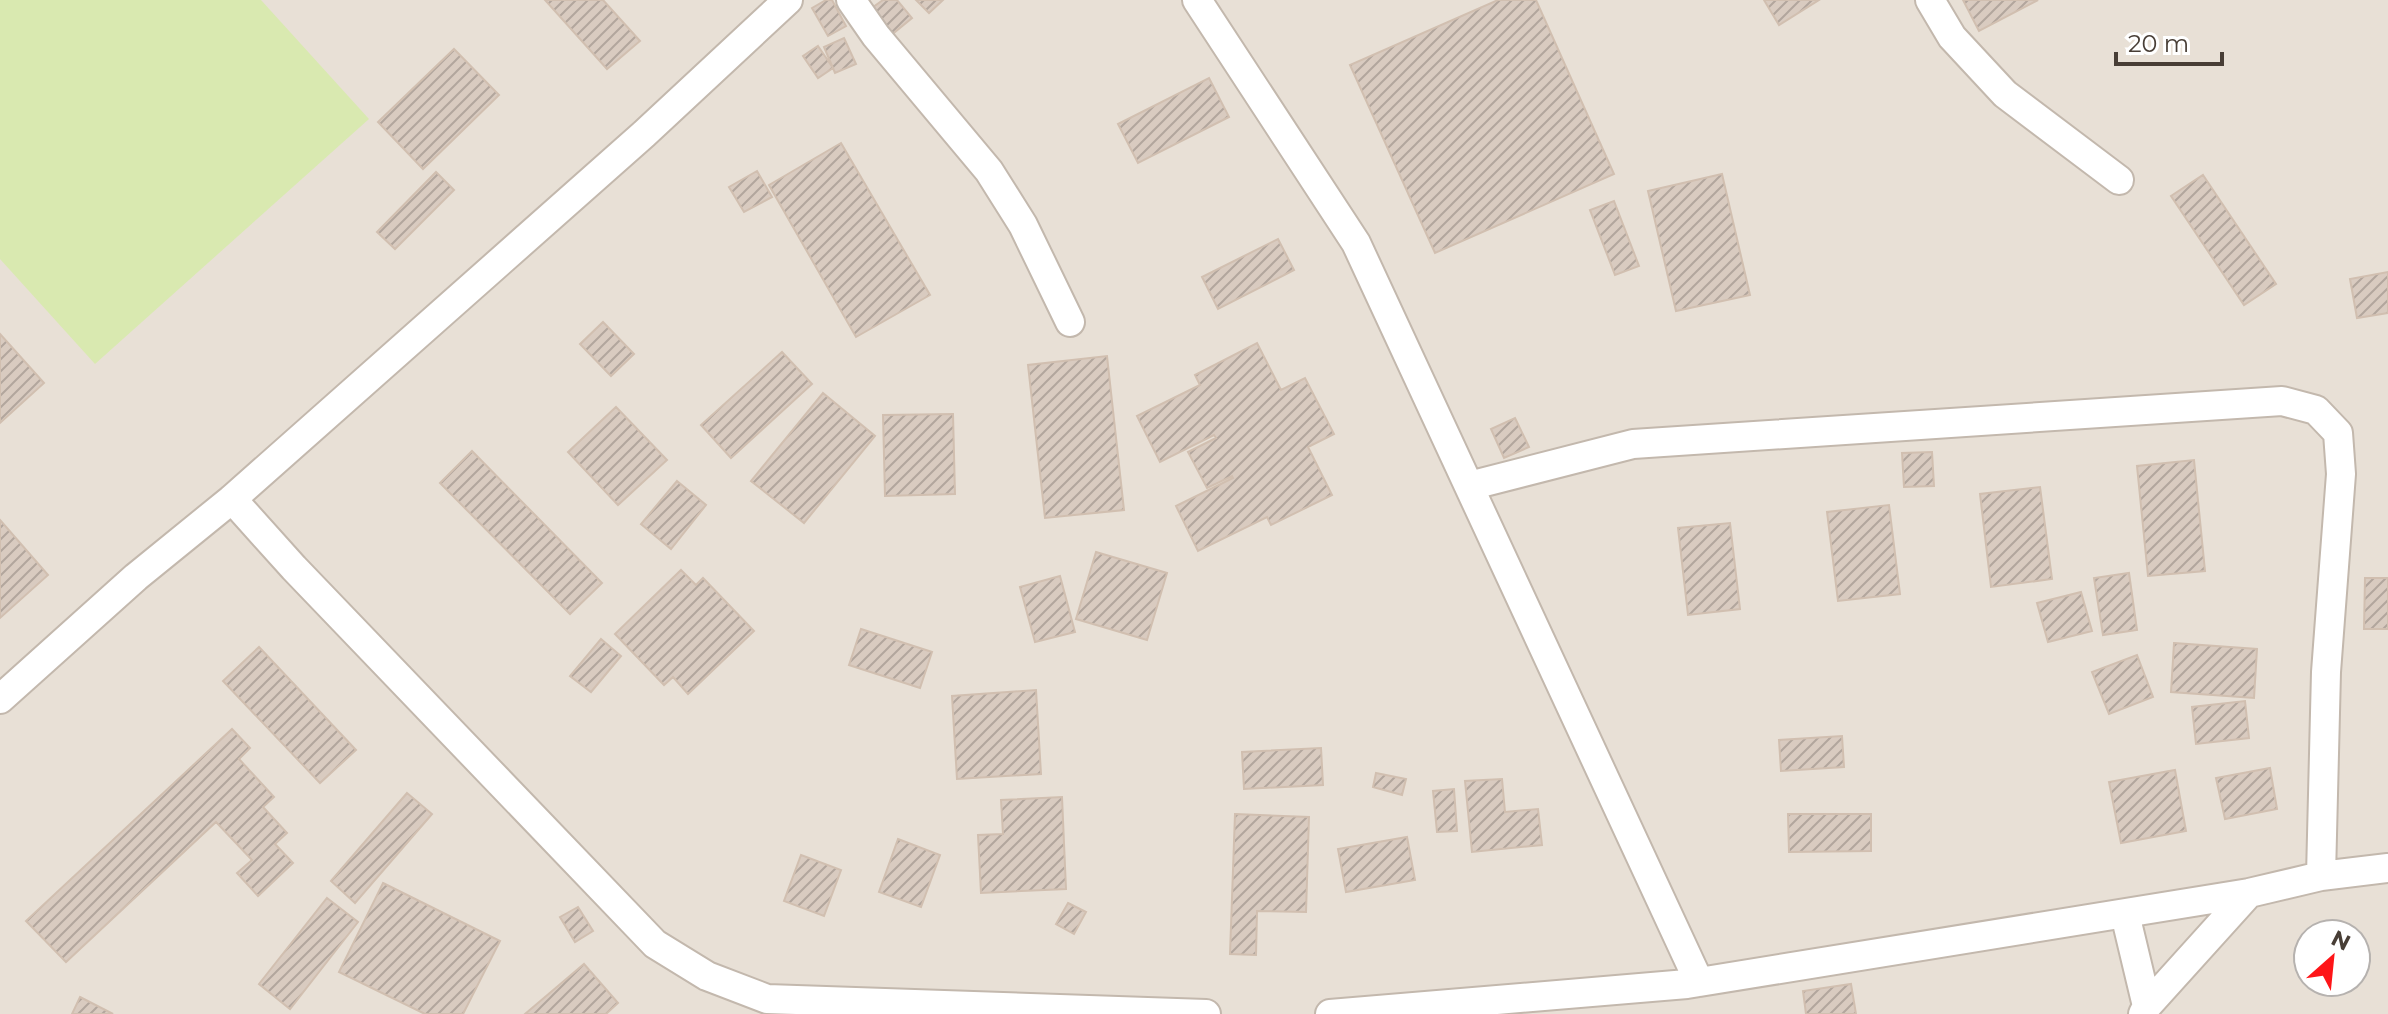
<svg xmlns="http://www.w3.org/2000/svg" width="2388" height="1014" viewBox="0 0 2388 1014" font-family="Montserrat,sans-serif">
<defs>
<pattern id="building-hatch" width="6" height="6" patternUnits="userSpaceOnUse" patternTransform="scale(2)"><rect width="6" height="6" fill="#d9cbc0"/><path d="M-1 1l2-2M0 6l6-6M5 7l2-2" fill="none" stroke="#b2a69d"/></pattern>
</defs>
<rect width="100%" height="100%" fill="#f4efe8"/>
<path fill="#e8e0d6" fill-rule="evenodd" d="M0 0H2388V1014H0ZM2308 934H2356V982H2308Z"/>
<path fill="#d9e9b0" d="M0 0H261L369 119 95 364 0 259Z"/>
<path fill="url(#building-hatch)" stroke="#d1bfb0" stroke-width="2" d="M545 0H603L640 41 607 69Z
M826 0H832L846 26 828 36 812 8Z
M883 0H897L912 18 890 36 869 10Z
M916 0H943L929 13Z
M1498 0H1536L1614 174 1435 253 1350 65Z
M1764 0H1819L1779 25Z
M1963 0H2038L1979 31Z
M844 38 856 64 835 73 824 47Z
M818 46 833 68 818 78 803 56Z
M454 49 499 95 423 169 378 122Z
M1209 78 1229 117 1138 163 1118 124Z
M841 143 930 295 856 337 769 185Z
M757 171 772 197 744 212 729 187Z
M436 172 454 190 395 249 377 232Z
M1722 174 1750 295 1676 311 1648 191Z
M2203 175 2276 284 2244 305 2171 196Z
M1614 201 1639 266 1615 275 1590 210Z
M1278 239 1294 270 1218 309 1202 277Z
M2388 272V313L2357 318 2350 279Z
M603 322 634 354 611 376 580 344Z
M0 334 44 383 0 423Z
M1257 343 1281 390 1305 378 1334 434 1308 447 1332 495 1271 525 1267 517 1198 551 1176 506 1233 478 1232 476 1207 488 1188 452 1216 438 1214 435 1160 462 1137 416 1200 385 1195 375Z
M782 352 812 384 731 458 701 425Z
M1107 356 1124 510 1045 518 1028 365Z
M823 393 875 436 804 523 751 481Z
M616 407 667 460 618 505 568 452Z
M953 414 955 494 885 496 883 415Z
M1515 418 1529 447 1504 458 1491 429Z
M472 451 602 583 570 614 440 483Z
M1932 452 1934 486 1904 487 1902 453Z
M2194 460 2205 571 2148 576 2137 466Z
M677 481 706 505 671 549 641 524Z
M2040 487 2052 579 1991 587 1980 494Z
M1889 505 1900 594 1838 601 1827 512Z
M0 520 48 575 0 618Z
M1730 523 1740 609 1688 615 1678 528Z
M1096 552 1167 573 1147 640 1076 619Z
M681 570 696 585 703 578 754 631 688 694 673 677 664 685 615 634Z
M2129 573 2137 630 2103 635 2094 578Z
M1060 576 1075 632 1035 642 1020 587Z
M2365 578H2388V629H2364Z
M2081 592 2092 631 2048 642 2037 603Z
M861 629 932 652 920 688 849 665Z
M601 639 621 656 591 692 570 676Z
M2174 643 2257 649 2254 698 2171 692Z
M259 647 356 750 320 783 223 681Z
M2137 655 2153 697 2109 714 2092 672Z
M1036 690 1041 774 957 779 952 696Z
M2245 701 2249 738 2196 744 2192 707Z
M232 729 250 748 239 759 274 797 263 807 287 833 275 844 293 863 258 896 237 873 252 860 216 822 66 962 26 921Z
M1842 736 1844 767 1781 771 1779 740Z
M1321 748 1323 785 1244 789 1242 752Z
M2270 768 2277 809 2225 819 2216 778Z
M2175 770 2186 831 2121 843 2109 782Z
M1376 773 1406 779 1402 795 1373 787Z
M1502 779 1505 812 1538 809 1542 845 1472 852 1465 781Z
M1454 789 1457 831 1437 832 1433 791Z
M407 793 432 814 355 903 331 881Z
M1062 797 1066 889 981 893 978 835 1003 834 1001 800Z
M1235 814 1309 817 1306 912 1257 911 1256 955 1230 954Z
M1788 814H1871V851L1789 852Z
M1407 837 1415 880 1346 892 1338 849Z
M898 839 940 855 921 907 879 892Z
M801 855 841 870 824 916 784 901Z
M383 883 500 941 463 1014H425L339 972Z
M327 898 358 922 290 1009 259 984Z
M1068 903 1086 912 1074 934 1056 924Z
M578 907 593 931 575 942 560 917Z
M584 964 618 1003 606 1014H525Z
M1851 984 1856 1014H1806L1803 991Z
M80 997 113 1014H72Z"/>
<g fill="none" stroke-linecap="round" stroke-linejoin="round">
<g stroke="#c3b8ad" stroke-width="32">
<path id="street" d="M851 0 876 36 989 171 1023 225 1070 322
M1197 0 1356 243 1699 982
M1930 0 1952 37 2005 94 2119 180
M1469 486 1633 444 2282 401 2316 410 2338 433 2341 474 2326 672 2321 876
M232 499 294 568 655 944 707 976 767 999 1206 1014
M0 699 136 577 232 499 644 134 788 0
M2125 914 2147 1006
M1330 1014 1687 984 2249 893 2321 876 2388 868
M2143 1014 2147 1006 2249 893"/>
</g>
<use href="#street" stroke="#fff" stroke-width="28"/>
</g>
<g transform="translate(2332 958) rotate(27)"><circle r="38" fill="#ffffff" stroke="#b6b2af" stroke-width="2"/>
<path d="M0-6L14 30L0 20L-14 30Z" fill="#fe1518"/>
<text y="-12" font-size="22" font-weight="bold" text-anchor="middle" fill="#483e36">N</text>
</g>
<path d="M2116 52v12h106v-12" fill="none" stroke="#483e36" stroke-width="4"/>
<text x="2128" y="52" font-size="24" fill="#483e36" stroke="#ffffff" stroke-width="6" paint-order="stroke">20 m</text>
</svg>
